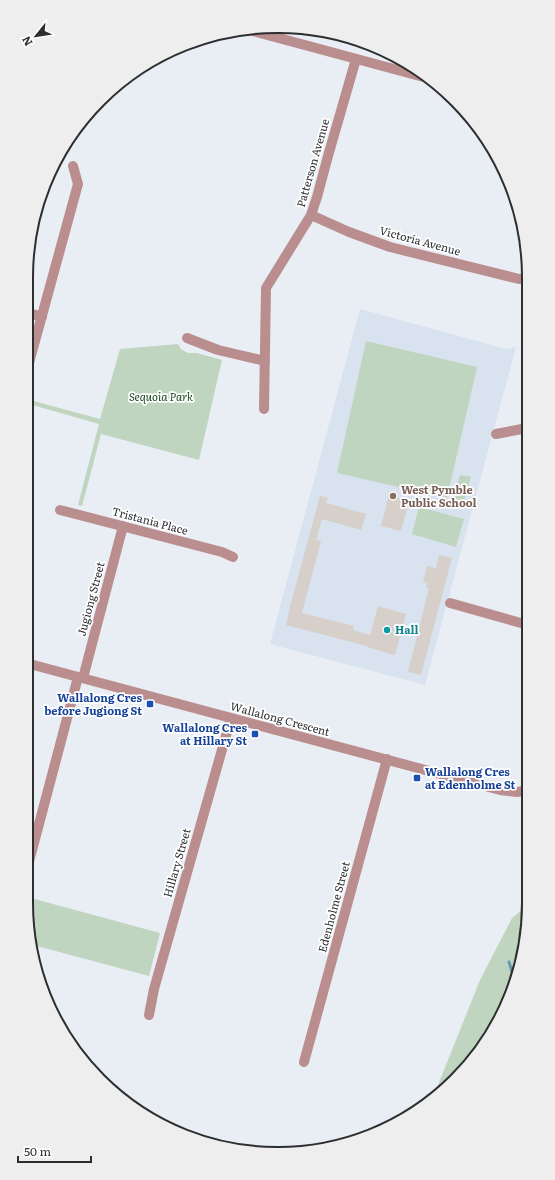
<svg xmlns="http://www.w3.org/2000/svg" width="555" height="1180" viewBox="0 0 555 1180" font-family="Literata,serif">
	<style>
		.built { fill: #d9e2ef }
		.green { fill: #c0d5bf }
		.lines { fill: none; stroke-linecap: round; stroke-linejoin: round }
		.stream { stroke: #6a97ad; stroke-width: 3 }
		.building { fill: #d6cfca }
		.street { stroke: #ba8e8e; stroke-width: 10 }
		.education-dot { fill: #8d6e63; stroke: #fff; stroke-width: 1.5 }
		.culture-dot { fill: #0f9aa8; stroke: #fff; stroke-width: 1.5 }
		.transit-dot { fill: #1a4fb4; stroke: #fff; stroke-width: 1.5 }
		.labels { text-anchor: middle; stroke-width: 3.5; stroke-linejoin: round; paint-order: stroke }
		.street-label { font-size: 11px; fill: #2c2e30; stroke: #fff }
		.park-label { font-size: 11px; font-style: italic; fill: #19471b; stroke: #fff }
		.education-label { font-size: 11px; font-weight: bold; fill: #785e54; stroke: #fff; text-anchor: start }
		.culture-label { font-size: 11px; font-weight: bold; fill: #0d838f; stroke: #fff; text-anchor: start }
		.transit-label { font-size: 11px; font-weight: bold; fill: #164399; stroke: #fff; text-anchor: end }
		.rim { fill: none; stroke: #2c2e30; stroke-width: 2 }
	</style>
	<rect width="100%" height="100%" fill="#e9eef5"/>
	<path class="built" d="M360,309L506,349L516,347L425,685L270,644Z"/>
	<path class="green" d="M366,341L477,367L447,498L337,473Z
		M178,344L181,349L188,353H197L222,360L199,460L101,434L82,506L78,505L99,424L29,404L30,400L100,419L120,349Z
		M460,475L471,477L463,504L453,501Z
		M419,507L464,519L456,547L412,534Z
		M31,898L160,933L149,976L33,945L27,911Z
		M529,904L510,999L466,1068L434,1095L480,980L512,918Z
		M133,1105L220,1146L152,1120Z"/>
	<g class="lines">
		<path class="stream" d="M509,962L514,978"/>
	</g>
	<path class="building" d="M389,495L409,501L401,531L381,526Z
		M320,496L328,498L326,503L366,514L361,530L322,519L316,540L321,541L302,613L354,626L353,630L370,635L378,606L406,614L395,655L367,647V646L286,625L291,603Z
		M439,555L452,558L421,675L408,672L429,588L426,587L427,583L423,582L427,566L436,568Z"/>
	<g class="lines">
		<path class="street" d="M253,31L431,79
			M311,215L349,232L390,247L519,279H527
			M26,312L42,317
			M187,338L218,350L265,361
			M26,374L78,184L73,166
			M264,409L266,288L311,215L317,197L328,156L356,59
			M496,434L527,428
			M60,510L222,552L233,557
			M450,603L528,625
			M26,663L500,790L517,792L529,790
			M83,678L123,526
			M26,873L78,677
			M149,1015L154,989L231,718
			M304,1062L387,759"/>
	</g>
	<circle class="education-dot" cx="393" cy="496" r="4"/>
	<circle class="culture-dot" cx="387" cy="630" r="4"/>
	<g class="transit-dot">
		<rect x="146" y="700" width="8" height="8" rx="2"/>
		<rect x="251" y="730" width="8" height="8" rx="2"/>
		<rect x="413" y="774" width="8" height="8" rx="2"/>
	</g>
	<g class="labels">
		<g class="street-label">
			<text transform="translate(313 163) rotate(-74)" y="4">Patterson Avenue</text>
			<text transform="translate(420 241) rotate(15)" y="4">Victoria Avenue</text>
			<text transform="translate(150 521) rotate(15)" y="4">Tristania Place</text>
			<text transform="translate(91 599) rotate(-75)" y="4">Jugiong Street</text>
			<text transform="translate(280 719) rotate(15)" y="4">Wallalong Crescent</text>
			<text transform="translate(177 863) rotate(-74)" y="4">Hillary Street</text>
			<text transform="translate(334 907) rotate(-75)" y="4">Edenholme Street</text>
		</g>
		<g class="park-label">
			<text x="161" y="401">Sequoia Park</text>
		</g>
		<g class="education-label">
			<text x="401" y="494">West Pymble<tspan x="401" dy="13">Public School</tspan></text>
		</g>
		<g class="culture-label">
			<text x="395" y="634">Hall</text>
		</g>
		<g class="transit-label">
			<text x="142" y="702">Wallalong Cres<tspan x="142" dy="13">before Jugiong St</tspan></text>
			<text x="247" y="732">Wallalong Cres<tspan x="247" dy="13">at Hillary St</tspan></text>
			<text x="425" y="776" text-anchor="start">Wallalong Cres<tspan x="425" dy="13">at Edenholme St</tspan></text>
		</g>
	</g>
	<path d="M0 0H555V1180H0ZM277 33H278A244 244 0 0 1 522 277V903A244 244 0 0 1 278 1147H277A244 244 0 0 1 33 903V277A244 244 0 0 1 277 33Z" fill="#eee" fill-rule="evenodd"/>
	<path class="rim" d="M277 33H278A244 244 0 0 1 522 277V903A244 244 0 0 1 278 1147H277A244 244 0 0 1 33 903V277A244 244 0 0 1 277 33Z"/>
	<g transform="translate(36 36) rotate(240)" stroke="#ffffff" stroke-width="3" paint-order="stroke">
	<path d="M0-3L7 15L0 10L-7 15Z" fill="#2c2e30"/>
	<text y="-6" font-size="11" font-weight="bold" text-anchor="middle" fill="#2c2e30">N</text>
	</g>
	<path d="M18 1156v6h73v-6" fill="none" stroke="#2c2e30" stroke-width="2"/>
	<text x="24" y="1156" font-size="12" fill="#2c2e30" stroke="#ffffff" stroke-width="3" paint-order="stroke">50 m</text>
</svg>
